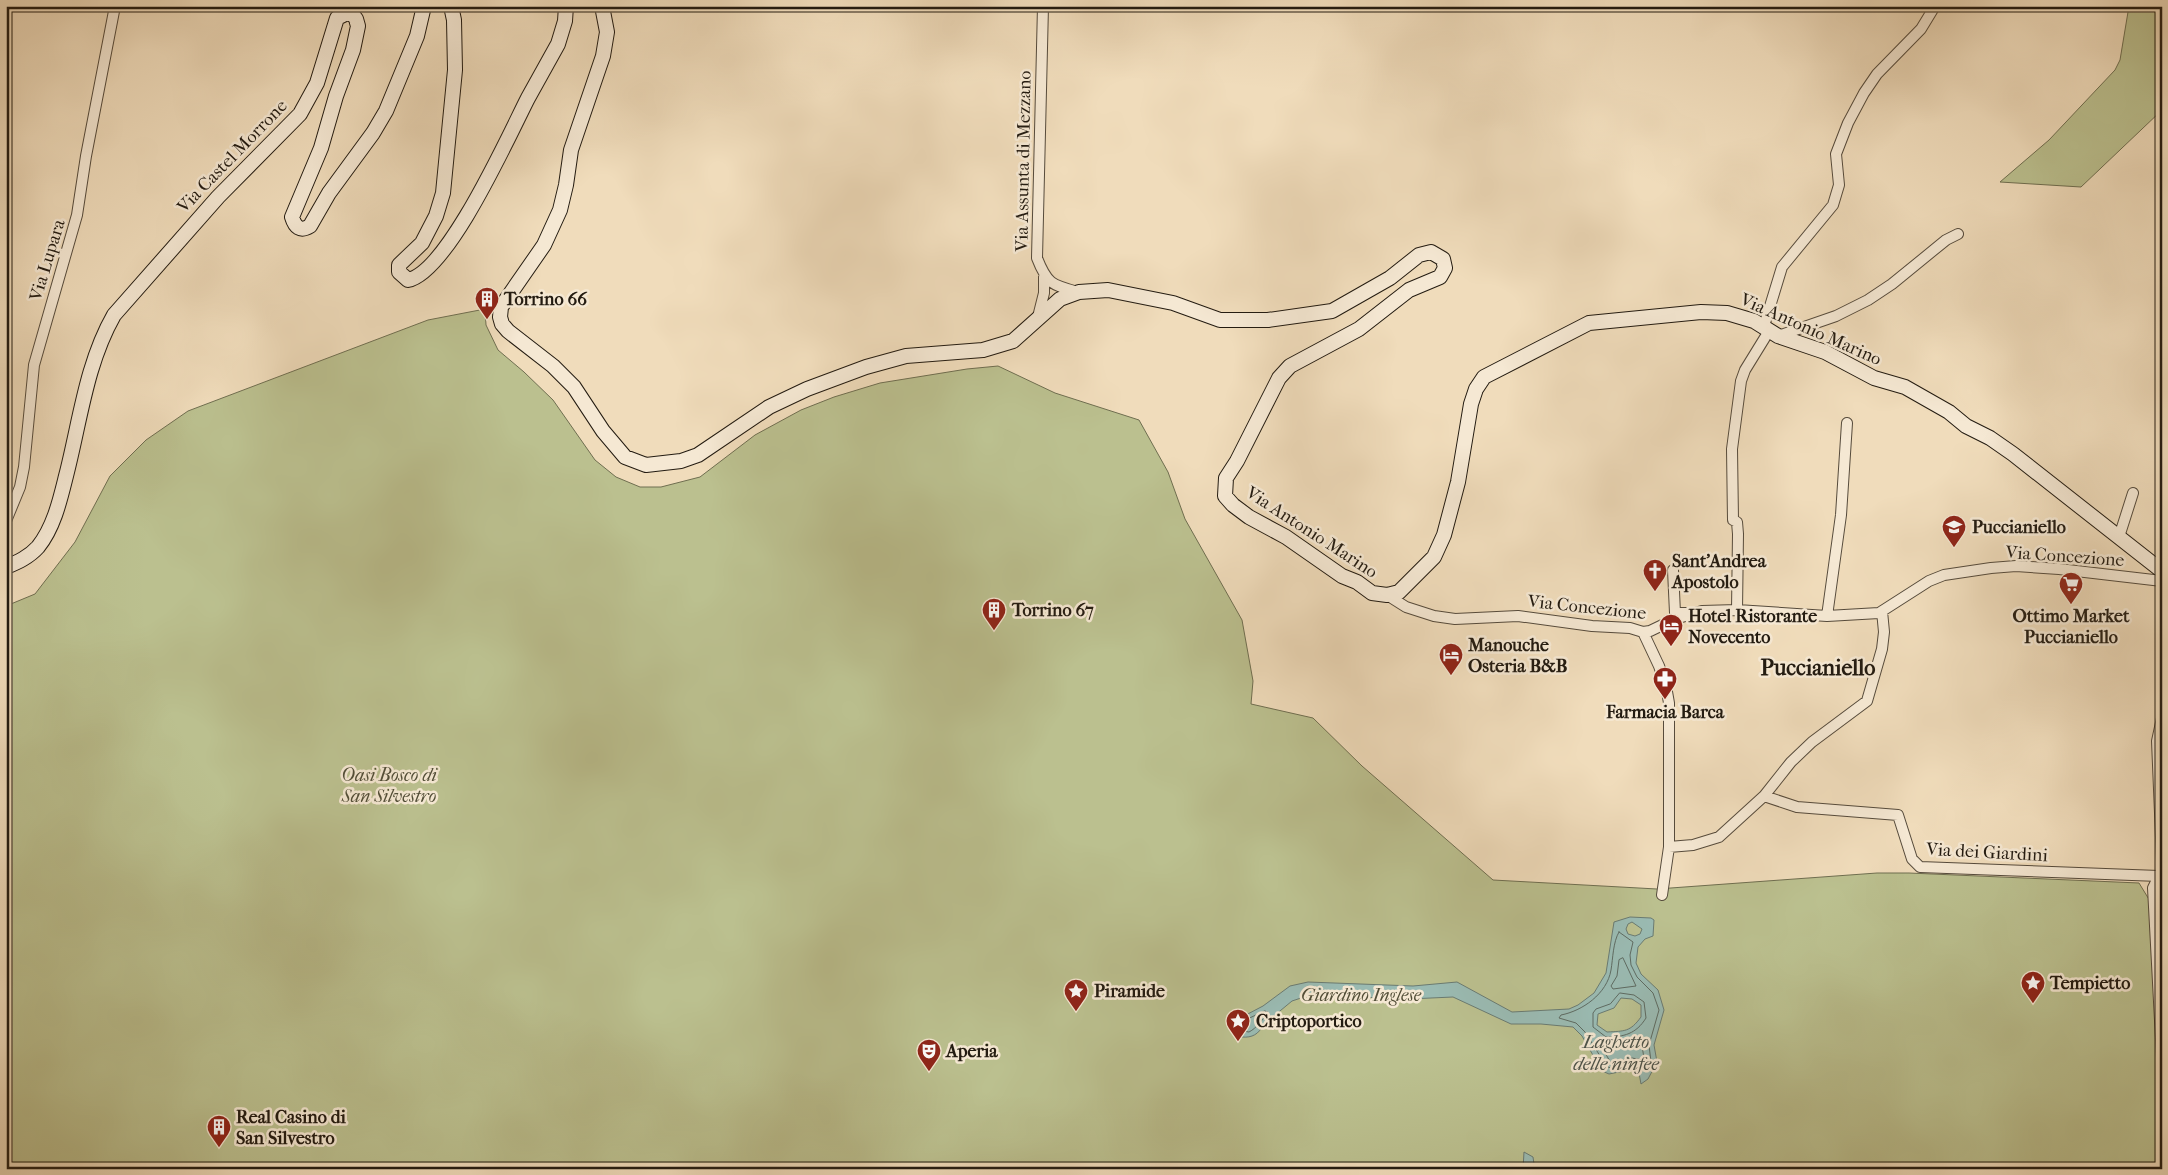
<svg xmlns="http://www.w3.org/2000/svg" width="2168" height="1175" viewBox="0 0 2168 1175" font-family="'IM FELL French Canon',serif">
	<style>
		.green { fill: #bbc08f; stroke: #6f6e50 }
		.water { fill: #9abbb3; stroke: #6a7b72; fill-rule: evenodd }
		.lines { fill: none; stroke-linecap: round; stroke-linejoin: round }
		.shore { stroke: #5e6b62; stroke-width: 1 }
		.street-casing { stroke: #564b3c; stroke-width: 12 }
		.secondary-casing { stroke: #231b11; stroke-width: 16 }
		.street { stroke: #f5e8d3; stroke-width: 10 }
		.secondary { stroke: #f5e8d3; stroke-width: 14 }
		.labels { text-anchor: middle; stroke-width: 5; stroke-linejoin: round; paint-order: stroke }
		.street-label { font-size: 18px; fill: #231b11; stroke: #f5e8d3 }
		.poi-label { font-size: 18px; font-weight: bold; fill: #231b11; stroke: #f5e8d3; text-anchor: start }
		.park-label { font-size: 18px; font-style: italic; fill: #514d37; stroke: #f5e8d3 }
		.water-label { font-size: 19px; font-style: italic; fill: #4d534a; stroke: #f5e8d3 }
		.district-label { font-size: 22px; font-weight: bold; fill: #231b11; stroke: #f5e8d3 }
	</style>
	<rect width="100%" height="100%" fill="#f0dcbb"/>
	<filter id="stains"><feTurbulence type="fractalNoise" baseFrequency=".004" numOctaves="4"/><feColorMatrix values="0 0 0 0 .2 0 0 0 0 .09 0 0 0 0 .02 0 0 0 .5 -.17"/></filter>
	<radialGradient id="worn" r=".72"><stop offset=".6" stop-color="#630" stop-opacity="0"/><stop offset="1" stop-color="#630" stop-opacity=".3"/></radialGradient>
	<path class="green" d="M2129,6H2162V110L2081,187L2000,182L2049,140L2115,70L2120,60Z
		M485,309L486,325L498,350L524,372L553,400L595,460L616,477L640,487H661L700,477L755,435L801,410L834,397L880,383L967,369L998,366L1055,393L1139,420L1168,472L1185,519L1242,620L1253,681L1251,704L1313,718L1362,766L1493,880L1657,889L1877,873H1909L2139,883L2150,901L2162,1098V1169H6V606L35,594L75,542L110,476L146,440L188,411L428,320Z"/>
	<path class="water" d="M1630,917L1651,918L1654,920L1653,936L1645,939L1638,947L1636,963L1641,974L1658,990L1664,1010L1654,1045L1657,1062L1648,1079L1641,1084L1639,1073L1634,1069L1609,1074L1602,1071L1582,1036L1573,1027L1541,1024H1511L1453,997L1409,999L1310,995L1292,1001L1263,1025C1259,1034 1252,1038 1242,1037L1238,1033L1239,1022L1242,1017L1263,1006L1290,986L1308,982L1413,986L1457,982L1512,1012L1569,1009L1578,1005L1594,993L1606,973L1614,922ZM1632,922L1642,929L1640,934L1635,936L1628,934L1626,929L1628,924ZM1621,998L1632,999L1641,1005V1017C1630,1032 1625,1031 1607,1032L1597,1025L1598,1014L1614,1008Z
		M1524,1152L1533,1157L1534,1164L1530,1169H1523Z"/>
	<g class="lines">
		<path class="shore" d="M1619,932L1633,942L1630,955L1631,965L1637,977L1653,993L1659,1010L1649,1045L1651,1062L1646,1071L1634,1064L1617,1069L1607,1067L1585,1032L1576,1023L1559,1018L1561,1015C1582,1011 1607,994 1611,970C1613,958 1613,942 1619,932Z
			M1623,958L1636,986L1613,989L1611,986L1617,976L1619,960Z
			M1620,993L1634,995L1644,1002L1646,1018C1636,1034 1624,1037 1606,1037L1593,1027V1013L1596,1009L1610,1004Z
			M1265,1011L1268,1012V1014C1261,1020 1257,1028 1249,1032L1243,1031L1244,1021Z
			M1641,1035L1644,1038L1642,1046L1644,1058L1643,1060L1632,1058L1611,1063L1601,1046L1603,1043L1628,1042Z"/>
		<defs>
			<path id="street" d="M1043,6L1037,258C1047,284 1052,285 1078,292
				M1038,317L1044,293V277
				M1764,326L1782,267L1833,205L1839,185L1836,154L1848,123L1864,93L1877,74L1921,29L1935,6
				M1778,336L1836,316L1868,300L1892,284L1946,240L1958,234
				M6,521L20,487L24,467L34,365L77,215L86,156L115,6
				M2119,537L2133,493
				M1673,570L1675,613H1686
				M1387,595L1406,607L1434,616L1455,619L1518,616L1592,626L1630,628L1643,632L1650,631L1675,619L1702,611L1737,610L1827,616L1879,613L1929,581L1944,575L1991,568L2016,566L2059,569L2162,581
				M1737,610L1738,534L1737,522L1733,520L1732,449L1741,381L1745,370L1769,331
				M1827,616L1841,515L1847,423
				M1643,632L1659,666L1666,686L1669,703V847L1693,845L1719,837L1764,796L1797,807L1898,815L1912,859L1920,867L2159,876
				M2162,718L2157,741L2162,861
				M1764,796L1791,762L1812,742L1867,701L1882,649L1884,632L1882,611
				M2159,876L2153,888L2162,1058
				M1662,895L1669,847"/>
			<path id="secondary" d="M451,6L454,20L455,70L443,193L436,216L422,243L399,265V272L408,280C448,272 509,135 528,98C538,80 548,62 558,44L565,21L566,6
				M602,6L607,32L603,56L571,150L566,185L560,210L544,245L501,307L500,317L502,324L508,331L553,366L574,387L603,431L625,457L646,465L681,461L698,455L769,407L807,389L866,367L906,356L983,350L1013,341L1060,299L1079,292L1108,290L1173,303L1220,320H1268L1332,311L1390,278L1419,255L1431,252L1443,259L1445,268L1440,277L1409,290L1359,329L1290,366L1279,378L1237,461L1226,478L1225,496L1233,505L1249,517L1286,537L1342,576L1357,582L1372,593L1387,595L1399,592L1434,557L1444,535L1458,482L1471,404L1476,389L1484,377L1589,323L1701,312L1727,313L1754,321L1778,336L1825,352L1874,378L1905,387L1949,412L1966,426L1990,438L2013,454L2162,571
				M6,567C18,562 29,557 38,547C54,527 60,500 66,476C80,422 86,364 114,315L218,197L300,114L317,83L337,18L347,13L353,15L356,19L358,26L353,50L336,96L321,148L292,217C295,227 300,232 310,226L329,193L373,133L386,111L417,36L424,6"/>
		</defs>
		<use href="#street" class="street-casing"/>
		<use href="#secondary" class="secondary-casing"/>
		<use href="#street" class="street"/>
		<use href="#secondary" class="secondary"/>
	</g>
	<defs>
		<symbol id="building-pin" viewBox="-11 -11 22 30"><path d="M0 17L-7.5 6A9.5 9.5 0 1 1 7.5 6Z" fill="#8f2418" stroke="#f5e8d3"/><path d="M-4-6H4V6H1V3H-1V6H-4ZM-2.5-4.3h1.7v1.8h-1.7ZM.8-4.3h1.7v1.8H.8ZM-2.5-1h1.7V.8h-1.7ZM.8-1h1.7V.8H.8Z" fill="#fff"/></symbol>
		<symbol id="school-pin" viewBox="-11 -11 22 30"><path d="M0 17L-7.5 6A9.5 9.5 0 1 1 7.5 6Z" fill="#8f2418" stroke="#f5e8d3"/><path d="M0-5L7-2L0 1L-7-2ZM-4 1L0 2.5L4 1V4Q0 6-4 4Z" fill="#fff"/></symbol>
		<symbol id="church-pin" viewBox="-11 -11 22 30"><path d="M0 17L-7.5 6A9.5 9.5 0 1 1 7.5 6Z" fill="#8f2418" stroke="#f5e8d3"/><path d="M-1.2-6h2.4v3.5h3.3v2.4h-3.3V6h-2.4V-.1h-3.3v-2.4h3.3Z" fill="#fff"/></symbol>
		<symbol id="supermarket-pin" viewBox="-11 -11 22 30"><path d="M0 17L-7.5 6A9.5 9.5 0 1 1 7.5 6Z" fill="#8f2418" stroke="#f5e8d3"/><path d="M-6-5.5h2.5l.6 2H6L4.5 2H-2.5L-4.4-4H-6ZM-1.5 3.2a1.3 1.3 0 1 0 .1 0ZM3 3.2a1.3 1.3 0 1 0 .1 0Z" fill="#fff"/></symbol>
		<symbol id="hotel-pin" viewBox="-11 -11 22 30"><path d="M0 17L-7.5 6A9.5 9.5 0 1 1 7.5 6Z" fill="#8f2418" stroke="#f5e8d3"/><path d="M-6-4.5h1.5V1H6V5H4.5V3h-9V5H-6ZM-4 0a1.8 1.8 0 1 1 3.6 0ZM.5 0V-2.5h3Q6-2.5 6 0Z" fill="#fff"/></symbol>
		<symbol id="pharmacy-pin" viewBox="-11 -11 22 30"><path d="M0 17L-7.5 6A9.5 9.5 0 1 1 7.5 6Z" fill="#8f2418" stroke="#f5e8d3"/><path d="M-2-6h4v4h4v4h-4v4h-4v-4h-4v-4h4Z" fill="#fff"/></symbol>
		<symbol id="sight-pin" viewBox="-11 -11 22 30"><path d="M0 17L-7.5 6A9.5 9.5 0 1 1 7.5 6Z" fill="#8f2418" stroke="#f5e8d3"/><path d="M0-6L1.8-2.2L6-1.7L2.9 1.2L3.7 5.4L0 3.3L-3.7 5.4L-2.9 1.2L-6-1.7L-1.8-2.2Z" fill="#fff"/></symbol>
		<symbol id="theatre-pin" viewBox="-11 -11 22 30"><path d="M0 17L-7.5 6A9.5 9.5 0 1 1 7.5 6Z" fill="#8f2418" stroke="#f5e8d3"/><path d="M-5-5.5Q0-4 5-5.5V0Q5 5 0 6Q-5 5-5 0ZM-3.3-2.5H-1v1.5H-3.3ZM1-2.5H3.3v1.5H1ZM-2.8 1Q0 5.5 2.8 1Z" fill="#fff"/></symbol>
	</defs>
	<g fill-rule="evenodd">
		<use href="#building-pin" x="473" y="285" width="28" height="38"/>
		<use href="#school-pin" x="1940" y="513" width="28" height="38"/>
		<use href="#church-pin" x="1641" y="557" width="28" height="38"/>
		<use href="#supermarket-pin" x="2057" y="570" width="28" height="38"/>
		<use href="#building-pin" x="980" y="596" width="28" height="38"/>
		<use href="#hotel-pin" x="1657" y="612" width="28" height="38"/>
		<use href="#hotel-pin" x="1437" y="641" width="28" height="38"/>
		<use href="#pharmacy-pin" x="1651" y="665" width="28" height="38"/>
		<use href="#sight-pin" x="2019" y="969" width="28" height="38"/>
		<use href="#sight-pin" x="1062" y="977" width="28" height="38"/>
		<use href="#sight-pin" x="1224" y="1007" width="28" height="38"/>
		<use href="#theatre-pin" x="915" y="1037" width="28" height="38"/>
		<use href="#building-pin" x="205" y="1113" width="28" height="38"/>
	</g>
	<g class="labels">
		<g class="street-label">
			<text transform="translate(232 156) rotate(-46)" y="6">Via Castel Morrone</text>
			<text transform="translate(1023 161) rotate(-89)" y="6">Via Assunta di Mezzano</text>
			<text transform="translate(47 260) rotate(-73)" y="6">Via Lupara</text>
			<text transform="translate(1811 329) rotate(24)" y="6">Via Antonio Marino</text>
			<text transform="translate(1312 532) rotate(33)" y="6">Via Antonio Marino</text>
			<text transform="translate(2065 556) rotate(4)" y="6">Via Concezione</text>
			<text transform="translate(1587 607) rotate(6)" y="6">Via Concezione</text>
			<text transform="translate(1987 852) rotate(3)" y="6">Via dei Giardini</text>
		</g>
		<g class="poi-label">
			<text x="504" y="305">Torrino 66</text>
			<text x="1972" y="533">Puccianiello</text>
			<text x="1672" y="567">Sant'Andrea<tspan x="1672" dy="21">Apostolo</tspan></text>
			<text x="1012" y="616">Torrino 67</text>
			<text x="1688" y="622">Hotel Ristorante<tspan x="1688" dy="21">Novecento</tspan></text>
			<text x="2071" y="622" text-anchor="middle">Ottimo Market<tspan x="2071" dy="21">Puccianiello</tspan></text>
			<text x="1468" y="651">Manouche<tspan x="1468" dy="21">Osteria B&amp;B</tspan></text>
			<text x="1665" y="718" text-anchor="middle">Farmacia Barca</text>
			<text x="2050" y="989">Tempietto</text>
			<text x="1094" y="997">Piramide</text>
			<text x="1256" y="1027">Criptoportico</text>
			<text x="946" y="1057">Aperia</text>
			<text x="236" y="1123">Real Casino di<tspan x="236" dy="21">San Silvestro</tspan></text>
		</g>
		<g class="park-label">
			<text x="389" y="781">Oasi Bosco di<tspan x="389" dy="21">San Silvestro</tspan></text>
			<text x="1361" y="1001">Giardino Inglese</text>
		</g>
		<g class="water-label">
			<text x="1616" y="1048">Laghetto<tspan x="1616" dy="22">delle ninfee</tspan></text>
		</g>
		<g class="district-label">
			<text x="1818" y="675">Puccianiello</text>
		</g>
	</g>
	<rect width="2168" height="1175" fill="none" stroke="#f0dcbb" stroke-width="25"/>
	<rect x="8" y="8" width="2153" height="1160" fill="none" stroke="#231b11" stroke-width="2.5"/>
	<rect x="12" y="12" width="2143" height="1150" fill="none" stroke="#231b11"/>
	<rect width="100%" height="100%" filter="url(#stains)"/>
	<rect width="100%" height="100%" fill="url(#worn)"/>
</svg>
